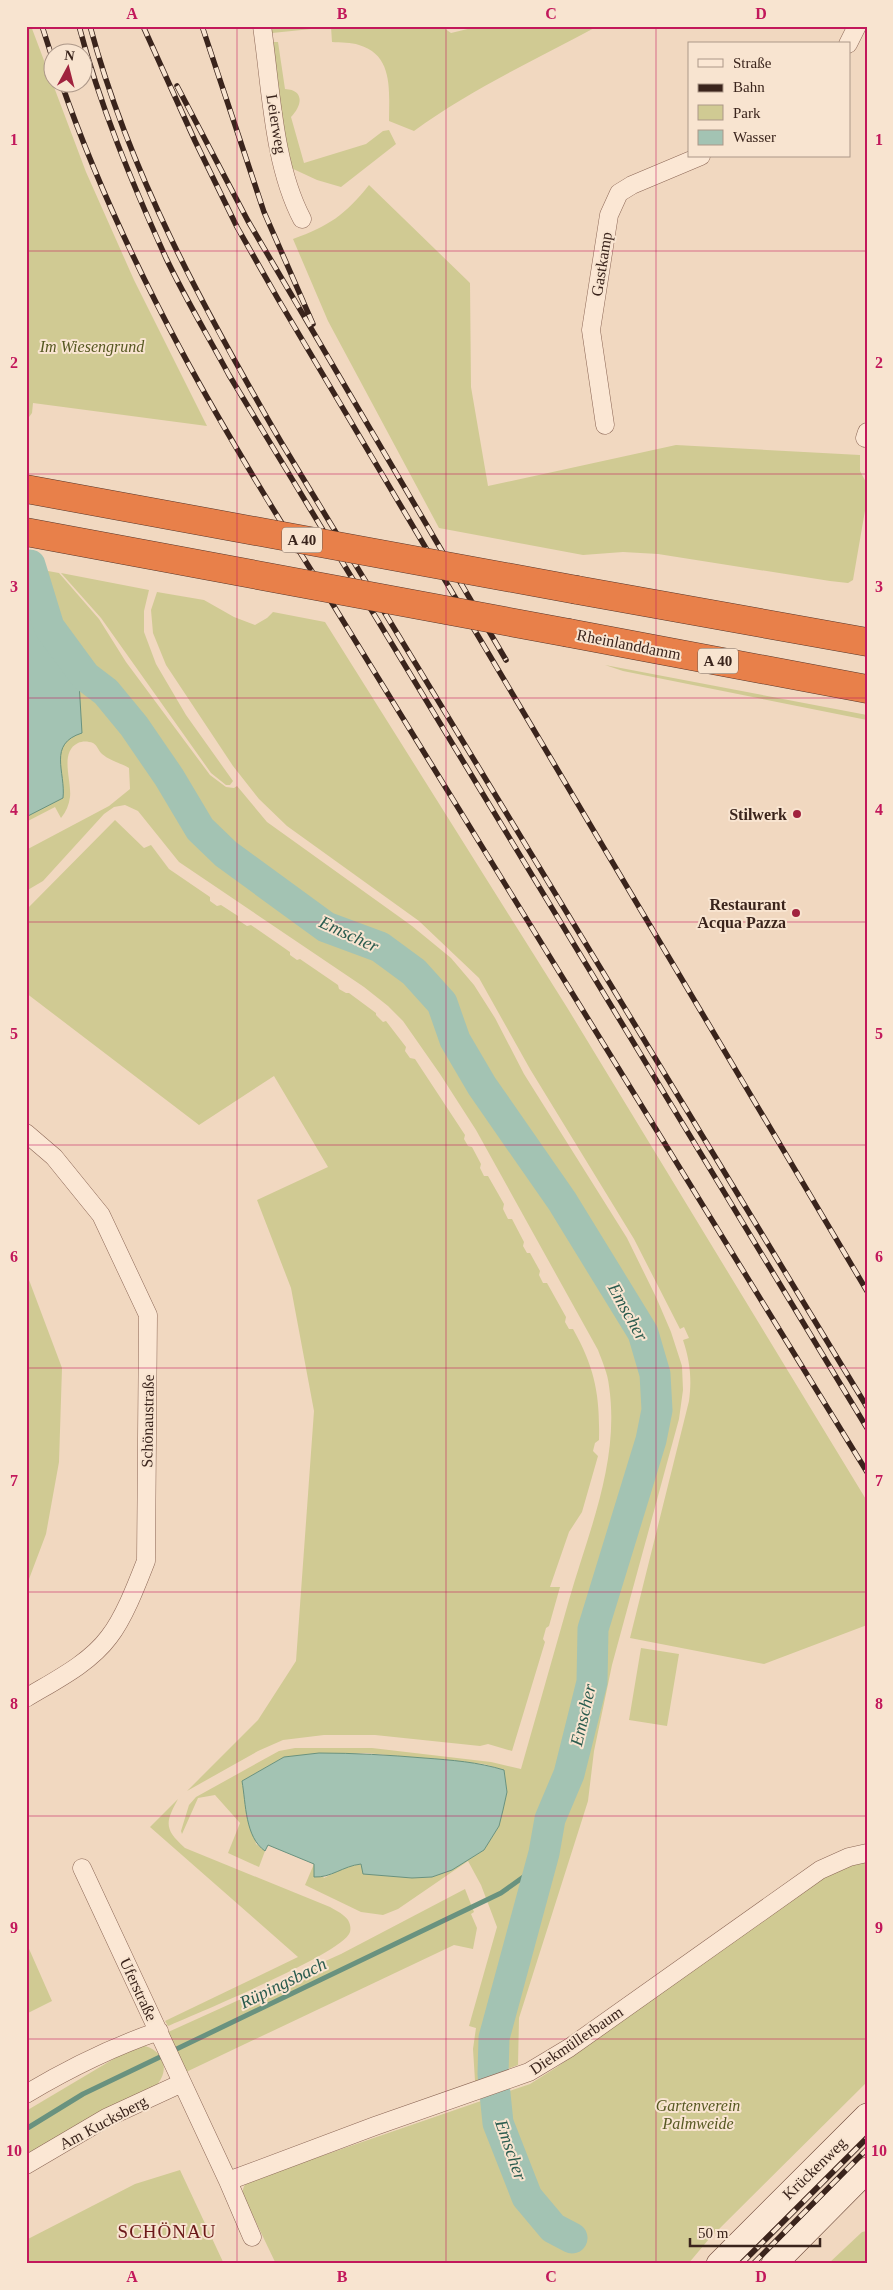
<svg xmlns="http://www.w3.org/2000/svg" width="893" height="2290" viewBox="0 0 893 2290" font-family="Georgia,serif">
	<style>
		.green { fill: #d0ca93 }
		.water { fill: #a3c3b3; stroke: #69927f }
		.lines { fill: none; stroke-linecap: round; stroke-linejoin: round }
		.stream { stroke: #69927f; stroke-width: 5 }
		.river { stroke: #a3c3b3; stroke-width: 31 }
		.minor-casing { stroke: #8c6756; stroke-width: 19 }
		.secondary-casing { stroke: #6e493a; stroke-width: 26 }
		.motorway-casing { stroke: #59372b; stroke-width: 29 }
		.minor { stroke: #fbe7d4; stroke-width: 18 }
		.secondary { stroke: #fbe7d4; stroke-width: 25 }
		.motorway { stroke: #e8804a; stroke-width: 28 }
		.rail-casing { stroke: #3a241c; stroke-width: 5.5 }
		.rail { stroke: #f8e4d0; stroke-width: 4; stroke-dasharray: 11; stroke-linecap: butt }
		.motorway-bridge-casing { stroke: #59372b; stroke-width: 29; stroke-linecap: butt }
		.motorway-bridge { stroke: #e8804a; stroke-width: 28 }
		.grid { fill: none; stroke: #c2185b; stroke-width: 1; stroke-opacity: 0.55 }
		.poi-dot { fill: #a0223e; stroke: #f8e4d0; stroke-width: 2 }
		.labels { text-anchor: middle; stroke-width: 4; stroke-linejoin: round; paint-order: stroke }
		.shield { fill: #f8e4d0; stroke: #735e52; stroke-width: 1 }
		.shield-label { font-size: 15px; font-weight: bold; fill: #3a241c }
		.street-label { font-size: 16px; fill: #3a241c; stroke: #f8e4d0 }
		.park-label { font-size: 16px; font-style: italic; fill: #565821; stroke: #f8e4d0 }
		.poi-label { font-size: 16px; font-weight: bold; fill: #3a241c; stroke: #f8e4d0; text-anchor: end }
		.water-label { font-size: 18px; font-style: italic; fill: #2a5b4e; stroke: #f8e4d0 }
		.quarter-label { font-size: 19px; letter-spacing: 1px; fill: #6a1818; stroke: #f8e4d0 }
		.neatline { fill: none; stroke: #c2185b; stroke-width: 2 }
		.grid-label { font-size: 16px; text-anchor: middle; font-weight: bold; fill: #c2185b }
	</style>
	<rect width="100%" height="100%" fill="#f1d8c0"/>
	<path class="green" d="M26,26H31L86,172L134,280L207,426L33,403L32,413L26,421Z
		M271,26H441L451,33L480,26H598C535,60 471,89 414,131L389,121C389,92 394,55 359,45C351,42 341,43 332,42L331,27L272,33Z
		M272,42H278L285,89C305,90 302,106 291,117L304,163L366,144L383,131L389,130L396,144L341,187L317,180L289,167L277,101Z
		M369,185L470,283L471,387L488,486L676,445L860,455V471L867,484V499L853,580L848,583L830,581L658,554L623,552L583,555L439,528L328,321L293,239C329,226 345,215 369,185Z
		M26,567L59,573L99,619L126,662L210,775L226,787L234,788L237,786L267,822L412,926L451,958L474,985L495,1018L524,1074L627,1238L656,1297L671,1332L682,1366L683,1390L679,1419L612,1665L594,1751L588,1801L519,2018L518,2065L475,2081L473,2049L476,2028L469,2026L497,1927L481,1885L468,1861L398,1909L383,1915L361,1912L305,1885L314,1864L324,1878L347,1866L362,1864L390,1875L412,1878L432,1877L452,1870L484,1850L499,1826L507,1792L504,1770L484,1764L366,1753L284,1757L242,1781L256,1844L265,1851L259,1867L228,1853L240,1823L215,1795L198,1798L182,1834L181,1831L189,1805L196,1797L279,1751L295,1748H372L491,1762L521,1769C537,1713 553,1656 569,1600C589,1530 620,1461 609,1386C608,1374 602,1361 598,1350L476,1130L440,1074L403,1021L388,1006L364,987L179,862L138,811L125,805L114,807L104,814L43,881L26,891V850L109,806L130,789L129,768C121,763 110,761 102,754C98,750 97,745 93,743C88,741 82,741 78,743C59,752 72,781 70,797C69,805 66,812 61,818L55,807L26,822Z
		M61,573L149,590L144,611V632L156,664L186,715L233,781L230,785H226L211,773L101,618Z
		M157,592L204,600L234,617L255,625L267,618L273,612L325,622L568,1009L867,1501V1625L764,1664L630,1638L689,1401C692,1379 690,1361 683,1340L689,1338L684,1327L680,1329L634,1239L530,1069L479,978L419,921L287,826L259,799L233,766L166,665L153,633L151,610Z
		M605,665L867,715V720L623,671Z
		M115,820L144,848L151,845L169,869L210,897V901L217,906L221,905L238,916V920L247,926L251,925L290,952V955L297,960L300,959L338,985L339,989L346,993H349L376,1013V1015L383,1022L386,1021L406,1047L405,1051L410,1058L415,1059L465,1135L464,1139L468,1146L472,1147L481,1164L480,1168L484,1176H488L504,1204L503,1209L508,1219H512L524,1242L523,1246L527,1253H530L540,1271L539,1275L543,1283H547L566,1317L565,1322L569,1329H573C595,1368 600,1395 599,1440L595,1443L593,1451L598,1456L582,1512L569,1532L550,1587H560L549,1626L546,1628L543,1639L545,1642L512,1751L488,1744L480,1746L375,1735H324L283,1740L258,1751L187,1791L258,1720L296,1661L314,1411L291,1288L257,1200L328,1167L274,1076L199,1125L26,993V910Z
		M26,1272L62,1368L59,1462L46,1534L26,1587Z
		M641,1648L679,1654L667,1726L629,1720Z
		M178,1799C165,1823 164,1829 185,1848L330,1907C340,1913 353,1918 350,1932C344,1953 195,2014 168,2026L165,2021L298,1957L150,1827Z
		M867,1860V2082L709,2239L688,2264H276L242,2193L244,2186L249,2181L530,2084L557,2067L815,1883L835,1872Z
		M465,1889L474,1912L471,1914L477,1928L473,1949L454,1945L184,2073L166,2033L341,1954Z
		M26,1942L52,2001L26,2014Z
		M145,2046C166,2052 170,2073 154,2088L26,2155V2111L132,2048Z
		M180,2170L224,2264H26V2240L135,2184Z
		M867,2231V2264H828L862,2232Z"/>
	<path class="water" d="M26,590L37,627L68,673L79,682L82,733C47,744 66,772 63,798L26,817Z
		M319,1753C354,1753 389,1755 424,1758C451,1760 478,1762 504,1770L507,1792L503,1810L499,1826L484,1850L452,1870L432,1877L412,1878L363,1874L361,1864C343,1866 331,1878 314,1877V1864L268,1845L265,1851C245,1837 246,1804 242,1781L284,1757Z"/>
	<g class="lines">
		<path class="stream" d="M26,2129L83,2094L501,1893L529,1873L544,1853"/>
		<path class="river" d="M30,565L49,627L85,676L106,692L134,726L169,777L200,829L226,854L326,927L380,947L414,972L442,1003L455,1040L482,1086L562,1201L643,1333L655,1374L657,1410L651,1440L593,1629L592,1682L569,1774L550,1819L544,1853L494,2038L493,2074L498,2123L527,2197L553,2228L572,2238"/>
		<defs>
			<path id="minor" d="M262,26C271,87 273,164 302,219
				M848,44L857,26
				M605,425L591,330L609,215L619,193L632,185L701,156
				M865,438L867,432
				M26,1133L54,1157L101,1215L148,1315L146,1561C137,1584 124,1618 109,1637C89,1664 54,1681 26,1698
				M82,1868L228,2181L252,2237
				M26,2094C68,2069 112,2047 159,2031
				M26,2165L106,2118L182,2083
				M228,2181L375,2126L529,2072L569,2048L820,1870L849,1857L867,1853"/>
			<path id="secondary" d="M719,2264L867,2116
				M774,2264L867,2170"/>
			<path id="motorway" d="M577,590L867,642
				M569,633L867,689"/>
		</defs>
		<use href="#minor" class="minor-casing"/>
		<use href="#secondary" class="secondary-casing"/>
		<use href="#motorway" class="motorway-casing"/>
		<use href="#minor" class="minor"/>
		<use href="#secondary" class="secondary"/>
		<use href="#motorway" class="motorway"/>
		<defs>
			<path id="rail" d="M42,26L52,57
				M79,26C100,106 132,183 166,258C185,298 208,336 229,375L867,1428
				M90,26C130,175 204,309 281,442L867,1407
				M143,26L195,141L237,227L278,299L867,1291
				M202,26L264,212L313,324
				M61,82C126,269 226,437 332,603L867,1472
				M177,86L248,221L506,660
				M741,2264L867,2138
				M753,2264L867,2149"/>
		</defs>
		<use href="#rail" class="rail-casing"/>
		<use href="#rail" class="rail"/>
		<defs>
			<path id="motorway-bridge" d="M26,489L577,590
				M26,532L569,633"/>
		</defs>
		<use href="#motorway-bridge" class="motorway-bridge-casing"/>
		<use href="#motorway-bridge" class="motorway-bridge"/>
	</g>
	<path class="grid" d="M237,26V2264M446,26V2264M656,26V2264M26,251H867M26,474H867M26,698H867M26,922H867M26,1145H867M26,1368H867M26,1592H867M26,1816H867M26,2039H867"/>
	<g class="poi-dot">
		<circle cx="797" cy="814" r="5"/>
		<circle cx="796" cy="913" r="5"/>
	</g>
	<g class="labels">
		<g class="shield">
			<rect x="282" y="527.5" width="40" height="25" rx="4"/>
			<rect x="698" y="648.5" width="40" height="25" rx="4"/>
		</g>
		<g class="shield-label">
			<text x="302" y="545">A 40</text>
			<text x="718" y="666">A 40</text>
		</g>
		<g class="street-label">
			<text transform="translate(277 124) rotate(81)" y="6">Leierweg</text>
			<text transform="translate(601 264) rotate(-81)" y="6">Gastkamp</text>
			<text transform="translate(629 644) rotate(11)" y="6">Rheinlanddamm</text>
			<text transform="translate(147 1421) rotate(-89)" y="6">Schönaustraße</text>
			<text transform="translate(139 1989) rotate(65)" y="6">Uferstraße</text>
			<text transform="translate(576 2040) rotate(-34)" y="6">Diekmüllerbaum</text>
			<text transform="translate(103 2122) rotate(-28)" y="6">Am Kucksberg</text>
			<text transform="translate(814 2168) rotate(-44)" y="6">Krückenweg</text>
		</g>
		<g class="park-label">
			<text x="92" y="352">Im Wiesengrund</text>
			<text x="698" y="2111">Gartenverein<tspan x="698" dy="18">Palmweide</tspan></text>
		</g>
		<g class="poi-label">
			<text x="787" y="820">Stilwerk</text>
			<text x="786" y="910">Restaurant<tspan x="786" dy="18">Acqua Pazza</tspan></text>
		</g>
		<g class="water-label">
			<text transform="translate(349 934) rotate(25)" y="6">Emscher</text>
			<text transform="translate(628 1312) rotate(61)" y="6">Emscher</text>
			<text transform="translate(583 1715) rotate(-77)" y="6">Emscher</text>
			<text transform="translate(283 1983) rotate(-26)" y="6">Rüpingsbach</text>
			<text transform="translate(511 2150) rotate(71)" y="6">Emscher</text>
		</g>
		<g class="quarter-label">
			<text x="167" y="2238">SCHÖNAU</text>
		</g>
	</g>
	<rect width="893" height="2290" fill="none" stroke="#f8e4d0" stroke-width="55"/>
	<rect x="688" y="42" width="162" height="115" fill="#f8e4d0" stroke="#ac9788"/>
	<rect x="698" y="59" width="25" height="8" fill="#fbe7d4" stroke="#ac9788"/>
	<text x="733" y="68" font-size="15" fill="#3a241c">Straße</text>
	<rect x="698" y="84" width="25" height="8" fill="#3a241c" stroke="#ac9788"/>
	<text x="733" y="92" font-size="15" fill="#3a241c">Bahn</text>
	<rect x="698" y="105" width="25" height="15" fill="#d0ca93" stroke="#ac9788"/>
	<text x="733" y="118" font-size="15" fill="#3a241c">Park</text>
	<rect x="698" y="130" width="25" height="15" fill="#a3c3b3" stroke="#ac9788"/>
	<text x="733" y="142" font-size="15" fill="#3a241c">Wasser</text>
	<g transform="translate(68 68) rotate(7)"><circle r="24" fill="#f8e4d0" stroke="#ac9788"/>
	<path d="M0-4L9 19L0 12L-9 19Z" fill="#a0223e"/>
	<text y="-8" font-size="14" font-weight="bold" text-anchor="middle" fill="#3a241c">N</text>
	</g>
	<path d="M690 2238v8h130v-8" fill="none" stroke="#3a241c" stroke-width="2.5"/>
	<text x="698" y="2238" font-size="15" fill="#3a241c" stroke="#f8e4d0" stroke-width="4" paint-order="stroke">50 m</text>
	<rect x="28" y="28" width="838" height="2234" class="neatline"/>
	<g class="grid-label">
		<text x="132" y="19">A</text>
		<text x="342" y="19">B</text>
		<text x="551" y="19">C</text>
		<text x="761" y="19">D</text>
		<text x="14" y="145">1</text>
		<text x="879" y="145">1</text>
		<text x="14" y="368">2</text>
		<text x="879" y="368">2</text>
		<text x="14" y="592">3</text>
		<text x="879" y="592">3</text>
		<text x="14" y="815">4</text>
		<text x="879" y="815">4</text>
		<text x="14" y="1039">5</text>
		<text x="879" y="1039">5</text>
		<text x="14" y="1262">6</text>
		<text x="879" y="1262">6</text>
		<text x="14" y="1486">7</text>
		<text x="879" y="1486">7</text>
		<text x="14" y="1709">8</text>
		<text x="879" y="1709">8</text>
		<text x="14" y="1933">9</text>
		<text x="879" y="1933">9</text>
		<text x="14" y="2156">10</text>
		<text x="879" y="2156">10</text>
		<text x="132" y="2282">A</text>
		<text x="342" y="2282">B</text>
		<text x="551" y="2282">C</text>
		<text x="761" y="2282">D</text>
	</g>
</svg>
